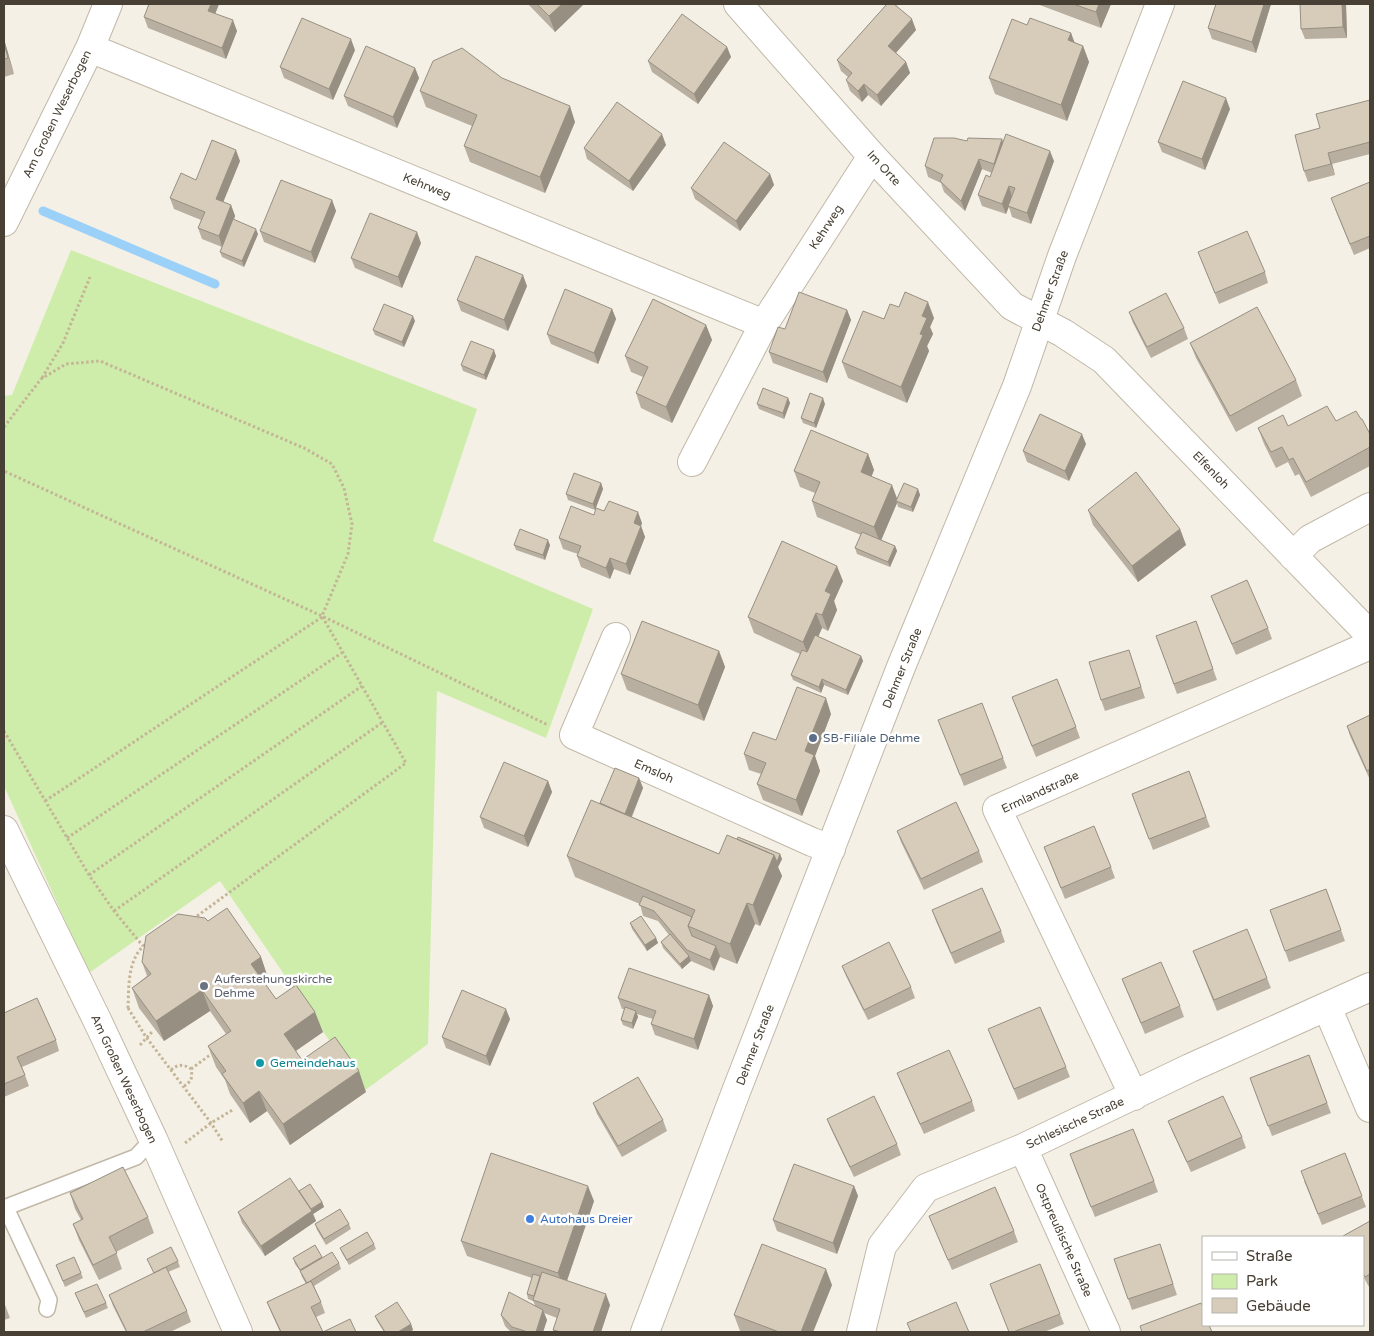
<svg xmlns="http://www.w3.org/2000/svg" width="1374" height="1336" viewBox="0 0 1374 1336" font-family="'Varela Round',sans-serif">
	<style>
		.green { fill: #ceedaa }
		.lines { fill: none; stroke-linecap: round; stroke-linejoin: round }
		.stream { stroke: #9bd1f8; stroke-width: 9 }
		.service-casing { stroke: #c1b8a7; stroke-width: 18 }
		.minor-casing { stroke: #c1b8a7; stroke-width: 30 }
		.tertiary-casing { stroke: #c1b8a7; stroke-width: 30 }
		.path { stroke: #c4b597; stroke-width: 3; stroke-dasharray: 2.5 2.5; stroke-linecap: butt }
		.service { stroke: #fff; stroke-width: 15 }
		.minor { stroke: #fff; stroke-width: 28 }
		.tertiary { stroke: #fff; stroke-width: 28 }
		.wall { fill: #b9afa0 }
		.shaded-wall { fill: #968f82 }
		.building { fill: #d7ccba; stroke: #968f82 }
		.service-dot { fill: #5c6f8a; stroke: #fff; stroke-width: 2 }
		.worship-dot { fill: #6b7280; stroke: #fff; stroke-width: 2 }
		.culture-dot { fill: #0f9aa8; stroke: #fff; stroke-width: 2 }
		.shop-dot { fill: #3f7fe0; stroke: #fff; stroke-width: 2 }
		.labels { text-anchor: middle; stroke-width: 5; stroke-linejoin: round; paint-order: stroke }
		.street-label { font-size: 12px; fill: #484034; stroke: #fff }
		.service-label { font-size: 12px; fill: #4e5e75; stroke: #fff; text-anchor: start }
		.worship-label { font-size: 12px; fill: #5b616d; stroke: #fff; text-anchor: start }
		.culture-label { font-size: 12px; fill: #0d838f; stroke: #fff; text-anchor: start }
		.shop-label { font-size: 12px; fill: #366cbe; stroke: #fff; text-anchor: start }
	</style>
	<rect width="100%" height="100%" fill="#f5f0e6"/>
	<path class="green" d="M71,250L477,409L433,541L593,609L546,738L437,691L428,1044L364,1091L220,881L89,973L4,786V396L12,395Z"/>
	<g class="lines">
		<path class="stream" d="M43,211L215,284"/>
		<defs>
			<path id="service" d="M4,1208L136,1157L153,1139
				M6,1208L49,1300L47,1309"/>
			<path id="minor" d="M738,4L872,156L1012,306L1063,333L1104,360L1370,635
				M90,48L764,324
				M4,222L90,48L108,4
				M692,462L764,324L872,156
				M1293,556L1310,539L1370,507
				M616,637L574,735L812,842L831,849
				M4,830L98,1022L153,1139L238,1332
				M1327,1007L1370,1108
				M1134,1096L997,809L1370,645
				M1023,1148L1106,1332
				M861,1332L882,1246L926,1188L1023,1148L1190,1068L1370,987"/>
			<path id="tertiary" d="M645,1332L737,1089L901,667L1017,386L1062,256L1160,4"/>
		</defs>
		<use href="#service" class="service-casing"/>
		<use href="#minor" class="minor-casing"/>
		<use href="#tertiary" class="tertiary-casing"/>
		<path class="path" d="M42,378L63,343L90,277
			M4,427L41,379L66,364L100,361L304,448L332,464L344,488L352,524L348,554L322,616L4,471
			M4,731L89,875L114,911L143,946
			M45,801L322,617
			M67,838L343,652
			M89,875L362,686
			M114,911L383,722
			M193,919L406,763L322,616L548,725
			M128,1008C129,986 127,958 147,943
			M128,1008L146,1037L211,1123L223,1142
			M140,1045L152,1032
			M191,1069L214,1052
			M171,1070C177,1064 184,1064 191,1069C193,1078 191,1083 182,1087
			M185,1143L211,1123L234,1109"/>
		<use href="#service" class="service"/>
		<use href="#minor" class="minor"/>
		<use href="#tertiary" class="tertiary"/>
	</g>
	<path class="wall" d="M219,4L215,14L237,31L226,59L148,28L144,17Z
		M528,4H584L555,32Z
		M885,4H897L896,5L916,30L896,53L906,62L910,73L881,106L868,95L862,102L850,91L846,80L848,77L841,71L837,60L886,5Z
		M1037,4H1111L1101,28Z
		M1271,4L1256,53L1212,39L1208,28Z
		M1346,4L1347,38L1305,39L1301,29Z
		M1027,25L1071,33L1074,42L1083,46L1089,62L1067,121L995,94L989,78Z
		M4,39L14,74L4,77Z
		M727,47L731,57L698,104L652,72L648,61Z
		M355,50L333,100L284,78L280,67Z
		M415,68L419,78L397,128L348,106L344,96Z
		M502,78L575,122L545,193L470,162L464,146L472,126L426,107L420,91Z
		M1370,100V154L1332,164L1335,175L1308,182L1304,171L1320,128Z
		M1230,109L1205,170L1162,152L1158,142Z
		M967,141L1003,142L1054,161L1031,224L1012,217L1009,207L1006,214L982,206L978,195L990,177L992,173L982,169L965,211L944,192L941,183L928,177L925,166Z
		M666,145L633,191L587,159L584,148Z
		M240,161L223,202L231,205L235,216L234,220L258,234L244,267L222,257L220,252L222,247L202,239L198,228L201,220L174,209L170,198L196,180Z
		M770,174L774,185L740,231L695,199L691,188Z
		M1370,182V248L1354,255L1335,209Z
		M332,200L336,211L315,263L264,242L260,231Z
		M421,243L402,288L355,268L351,258Z
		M1198,252L1265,272L1268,283L1219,304Z
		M527,286L508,331L461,311L457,300Z
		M899,307L934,318L930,327L933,334L927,346L929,351L907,403L848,378L842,362L884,319Z
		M612,309L616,319L598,364L551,344L547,334Z
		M847,310L851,320L827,383L773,363L769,352Z
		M1129,312L1184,328L1188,339L1151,358L1133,323Z
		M415,321L404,347L375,335L373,330Z
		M706,325L712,340L672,423L641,408L636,393L643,377L631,372L625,356Z
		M1190,343L1296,380L1302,396L1236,432L1196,358Z
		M496,356L486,380L463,371L461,365Z
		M788,398L790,403L784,419L759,409L757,404Z
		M825,404L816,428L803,423L801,418Z
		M1336,421L1370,434V466L1311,497L1299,474L1295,476L1288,462L1276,468L1264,444L1258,428L1288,426Z
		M1086,444L1069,481L1027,462L1023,451Z
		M868,454L874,470L871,477L897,500L918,489L920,495L913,512L898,507L897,503L881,540L895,546L897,551L890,567L857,554L855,548L861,535L817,517L812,501L815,493L800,487L794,471Z
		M601,483L603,489L595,510L568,500L566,494Z
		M1088,510L1180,529L1186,545L1138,582L1093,525Z
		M594,515L642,523L641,526L645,537L630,575L614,569L610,579L581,567L577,556L578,554L563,549L559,538Z
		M514,545H550L545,560L516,550Z
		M843,581L834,601L837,610L828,631L822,628L818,637L861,656L863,661L848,695L824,685L821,693L793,680L791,675L800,654L754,633L748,617Z
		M1211,596L1268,628L1272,639L1236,655Z
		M1196,621L1217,680L1177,694L1156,636Z
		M1129,650L1145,698L1105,711L1101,700Z
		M719,651L725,667L704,721L627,690L621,674Z
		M1012,697L1076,727L1080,738L1036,757Z
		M831,714L815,756L820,771L802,816L763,800L757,784L761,774L749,770L744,754L776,740Z
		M1370,715V780L1350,736L1347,726Z
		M938,720L1003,758L1007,768L964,786Z
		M1189,771L1210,827L1153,850L1132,794Z
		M639,778L643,788L632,817L719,854L737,839L780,854L782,859L778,867L782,876L760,926L755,924L737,964L720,957L714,971L691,961L682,969L663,948L661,942L669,935L658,921L643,916L640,904L575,877L567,856L600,803Z
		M548,781L552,792L528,847L484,828L480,817Z
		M897,831L979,851L983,862L924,890L901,842Z
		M1044,847L1111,867L1115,878L1065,899Z
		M1326,889L1345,941L1289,962L1270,910Z
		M932,910L1001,931L1005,942L955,964L936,921Z
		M208,921L261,957L268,978L263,981L276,999L323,1032L296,1051L302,1060L366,1092L290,1145L267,1111L250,1123L230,1094L225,1080L216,1067L208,1046L226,1034L210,1011L164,1041L139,1008L132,988L147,976L142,962Z
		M630,923L656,938L658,943L647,951L632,929Z
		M1193,951L1267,978L1271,988L1217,1011Z
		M842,966L911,987L915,998L868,1020L846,976Z
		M1122,979L1180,1006L1184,1017L1145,1034Z
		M709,995L713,1006L698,1050L655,1035L651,1024L653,1019L637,1014L638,1017L633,1029L623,1025L621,1020L624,1009H622L618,998Z
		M4,1013L56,1040L59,1051L22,1067L29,1086L4,1097Z
		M510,1019L490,1066L446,1048L442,1037Z
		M988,1029L1066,1067L1070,1077L1018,1100Z
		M1309,1055L1331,1113L1272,1136L1250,1078Z
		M897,1073L972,1101L975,1111L924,1134L901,1083Z
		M593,1103L663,1120L667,1131L622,1157L597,1114Z
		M827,1119L897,1144L901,1155L854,1177L831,1129Z
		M1168,1121L1242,1137L1246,1148L1191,1172L1172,1131Z
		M1345,1153L1366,1207L1322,1225L1304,1181Z
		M1074,1165L1154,1181L1158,1192L1095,1217Z
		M854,1186L858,1196L837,1254L777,1231L773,1220Z
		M299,1191L322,1202L324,1207L313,1214L316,1221L265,1256L242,1223L238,1212Z
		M70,1193L148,1217L154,1233L116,1252L122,1269L99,1280L79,1240L73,1224L81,1220L75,1209Z
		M594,1201L567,1281L610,1305L601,1332H554L553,1330L557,1318L544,1313L547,1320L543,1332H511L505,1326L501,1315L535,1305L533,1301L528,1299L527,1294L532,1278L467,1256L461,1241Z
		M929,1216L1014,1231L1018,1242L952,1270Z
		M1370,1221V1287H1369L1363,1276V1237Z
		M315,1224H349L351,1229L326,1245L317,1230Z
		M374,1244L376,1249L349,1265L342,1253L340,1248Z
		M1160,1244L1177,1295L1132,1310L1114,1259Z
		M315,1245L322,1258L339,1263L341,1269L314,1286L321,1302L325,1313L316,1317L323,1332H356H280L271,1312L267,1302L306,1284L302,1277L300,1271L295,1264L293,1258Z
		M147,1259L178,1261L180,1267L168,1272L187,1311L191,1322L170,1332H126L113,1306L109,1295L154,1273Z
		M56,1265L81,1273L83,1278L65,1287Z
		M832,1285L813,1332H744L740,1331L734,1315Z
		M75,1293L106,1303L108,1308L86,1318Z
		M4,1302L10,1318L4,1320Z
		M1060,1314L1064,1324L1044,1332H1009Z
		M375,1316L411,1324L413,1330L409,1332H384L377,1321Z"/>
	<path class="shaded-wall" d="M211,4H219L212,22L208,11Z
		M562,4H584L555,32L549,16Z
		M1099,4H1111L1101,28L1096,12Z
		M1264,4H1271L1256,53L1252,42Z
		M1342,4H1346L1347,38L1343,27Z
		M912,19L916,30L892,57L888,46Z
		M233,20L237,31L226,59L222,48Z
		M1071,33L1077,49L1068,40Z
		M4,39L14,74L4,44Z
		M351,39L355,50L333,100L329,89Z
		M1083,46L1089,62L1067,121L1061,105Z
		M727,47L731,57L698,104L694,94Z
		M906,62L910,73L881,106L877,95Z
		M415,68L419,78L397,128L393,117Z
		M864,84L868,95L862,102L858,91Z
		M1226,98L1230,109L1205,170L1202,159Z
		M570,106L575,122L545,193L540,177Z
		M662,134L666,145L633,191L629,181Z
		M1002,139L1006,150L998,174L994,164Z
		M236,150L240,161L220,210L216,199Z
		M1050,151L1054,161L1031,224L1027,213Z
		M1328,153L1332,164L1335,175L1331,164Z
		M979,159L982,169L965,211L961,201Z
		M770,174L774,185L740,231L736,221Z
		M1009,186L1012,197L1006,214L1002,204Z
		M332,200L336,211L315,263L311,252Z
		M231,205L235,216L222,247L219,236Z
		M256,229L258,234L244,267L242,261Z
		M417,232L421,243L402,288L398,277Z
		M523,275L527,286L508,331L504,320Z
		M928,302L934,318L930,327L933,334L927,346L929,351L907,403L901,387L922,316Z
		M612,309L616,319L598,364L594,353Z
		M847,310L851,320L827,383L823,372Z
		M413,316L415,321L404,347L402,342Z
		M706,325L712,340L672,423L666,407Z
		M494,350L496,356L486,380L484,375Z
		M788,398L790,403L784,419L783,413Z
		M823,398L825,404L816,428L814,423Z
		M1082,434L1086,444L1069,481L1065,471Z
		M868,454L874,470L867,488L861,472Z
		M601,483L603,489L595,510L593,504Z
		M892,485L898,501H896L897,503L880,543L874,527Z
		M918,489L920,495L913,512L911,507Z
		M638,512L642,523L638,534L634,523Z
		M641,526L645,537L630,575L626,564Z
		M1180,529L1186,545L1138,582L1132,566Z
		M548,540L550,545L545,560L543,555Z
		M895,546L897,551L890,567L888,562Z
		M610,558L614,569L610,579L606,568Z
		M837,566L843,581L834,601L837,610L828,631L822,615L825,591Z
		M816,613L822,628L809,658L803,642Z
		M719,651L725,667L704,721L698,705Z
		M861,656L863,661L848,695L846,690Z
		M822,679L824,685L821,693L819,687Z
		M826,698L831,714L815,756L820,771L802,816L796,800L805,751Z
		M639,778L643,788L628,825L624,814Z
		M548,781L552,792L528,847L524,836Z
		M780,854L782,859L778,867L782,876L760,926L753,905L774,855Z
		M747,903L755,924L737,964L730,944Z
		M656,938L658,943L647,951L645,945Z
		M716,946L720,956L714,971L710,960Z
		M689,956L691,961L682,969L680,964Z
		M261,957L268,978L258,984L251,964Z
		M202,990L210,1011L164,1041L156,1021Z
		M709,995L713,1006L698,1050L694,1039Z
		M506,1009L510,1019L490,1066L486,1056Z
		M636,1011L638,1017L633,1029L632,1023Z
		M315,1012L323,1032L291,1054L284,1034Z
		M359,1071L366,1092L290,1145L283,1124Z
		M259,1091L267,1111L250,1123L243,1103Z
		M588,1186L594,1201L564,1289L558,1273Z
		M854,1186L858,1196L837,1254L833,1243Z
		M322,1202L324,1207L313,1214L316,1221L265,1256L261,1246Z
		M826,1269L832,1285L813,1332H801Z
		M606,1294L610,1305L601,1332H593Z
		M543,1310L547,1320L543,1332H536Z
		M411,1324L413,1330L409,1332H398Z"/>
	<path class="building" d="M149,4H211L208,11L233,20L222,48L144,17Z
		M537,4H562L549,16Z
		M887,4H894L912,19L888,46L906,62L877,95L864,84L858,91L846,80L852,73L837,60Z
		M1073,4H1099L1096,12Z
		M1216,4H1264L1252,42L1208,28Z
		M1300,4H1342L1343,27L1301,29Z
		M682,14L727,47L694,94L648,61Z
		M302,18L351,39L329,89L280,67Z
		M1030,18L1071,33L1068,40L1083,46L1061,105L989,78L1012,19L1027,25Z
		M4,44L8,58L4,59Z
		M366,46L415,68L393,117L344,96Z
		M462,48L502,78L570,106L540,177L464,146L477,115L420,91L433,61Z
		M1183,81L1226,98L1202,159L1158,142Z
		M1370,100V142L1328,153L1331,164L1304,171L1295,135L1320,128L1316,114Z
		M617,102L662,134L629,181L584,148Z
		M1006,134L1050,151L1027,213L1008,206L1015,188L1009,186L1002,204L978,195L986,175L990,177Z
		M934,138H954L967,141L968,138L1002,139L994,164L979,159L961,201L940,181L943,175L925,166Z
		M212,140L236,150L216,199L231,205L219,236L198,228L205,212L170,198L181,173L196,180Z
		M724,142L770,174L736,221L691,188Z
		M281,180L332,200L311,252L260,231Z
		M1370,182V236L1350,244L1331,198Z
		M370,213L417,232L398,277L351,258Z
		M233,219L256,229L242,261L220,252Z
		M1247,231L1265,272L1215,293L1198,252Z
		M476,256L523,275L504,320L457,300Z
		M565,289L612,309L594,353L547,334Z
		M799,292L847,310L823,372L769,352L778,327L785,329Z
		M905,292L928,302L922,316L927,318L920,334L923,335L901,387L842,362L863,311L884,319L890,304L899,307Z
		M1166,293L1184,328L1147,347L1129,312Z
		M653,299L706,325L666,407L636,393L648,367L625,356Z
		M384,304L413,316L402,342L373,330Z
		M1257,307L1296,380L1230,416L1190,343Z
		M471,341L494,350L484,375L461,365Z
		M763,388L788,398L783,413L757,404Z
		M810,393L823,398L814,423L801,418Z
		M1327,406L1336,421L1356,411L1361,419H1362L1370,434V447L1306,482L1293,458L1289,460L1282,447L1271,452L1258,428L1283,415L1288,426Z
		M1040,414L1082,434L1065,471L1023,451Z
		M811,430L868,454L861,472L892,485L874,527L812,501L820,482L794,471Z
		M1136,472L1180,529L1132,566L1088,510Z
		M574,473L601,483L593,504L566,494Z
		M904,483L918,489L911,507L896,501Z
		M609,501L638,512L634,523L641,526L626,564L610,558L606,568L577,556L581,546L559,538L571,506L594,515L596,508L604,511Z
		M520,529L548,540L543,555L514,545Z
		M862,532L895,546L888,562L855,548Z
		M782,541L837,566L825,591L831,594L822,615L816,613L803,642L748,617Z
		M1247,580L1268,628L1232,644L1211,596Z
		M642,621L719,651L698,705L621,674Z
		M1196,621L1213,669L1174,684L1156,636Z
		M815,635L861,656L846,690L822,679L819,687L791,675L802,650L807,652Z
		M1129,650L1141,687L1101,700L1089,662Z
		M1057,679L1076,727L1032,746L1012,697Z
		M797,687L826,698L805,751L814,755L796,800L757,784L766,763L744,754L753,732L776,740Z
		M982,703L1003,758L960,775L938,720Z
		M1370,715V769L1367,771L1347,726Z
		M504,762L548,781L524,836L480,817Z
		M615,768L639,778L625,814L600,803Z
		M1189,771L1206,817L1149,839L1132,794Z
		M591,800L719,854L727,835L774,855L753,905L747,903L730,944L688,926L695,910L567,856Z
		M956,802L979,851L921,879L897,831Z
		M1094,826L1111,867L1061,888L1044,847Z
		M738,837L780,854L777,862L774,855L737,839Z
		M982,888L1001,931L951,953L932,910Z
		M1326,889L1341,930L1285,951L1270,910Z
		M643,896L692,917L688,926L692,936L716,946L710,960L687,950L654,911L639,905Z
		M227,908L261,957L251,964L276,999L296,985L315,1012L284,1034L302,1060L335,1037L359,1071L283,1124L259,1091L243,1103L222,1074L226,1071L208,1046L231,1031L202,990L156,1021L132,988L151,974L142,962L146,936L178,914L205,918L208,921Z
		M641,916L656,938L645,945L630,923Z
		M1247,929L1267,978L1214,1000L1193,951Z
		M670,934L689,956L680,964L661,942Z
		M889,942L911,987L864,1010L842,966Z
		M1161,962L1180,1006L1141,1023L1122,979Z
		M629,968L709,995L694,1039L651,1024L656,1011L618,998Z
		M462,990L506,1009L486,1056L442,1037Z
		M37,998L56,1040L17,1057L25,1075L4,1084V1013Z
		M625,1007L636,1011L632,1023L621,1020Z
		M1040,1007L1066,1067L1014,1089L988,1029Z
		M949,1050L972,1101L920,1124L897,1073Z
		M1309,1055L1327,1103L1268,1126L1250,1078Z
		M638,1077L663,1120L618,1146L593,1103Z
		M874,1096L897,1144L850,1167L827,1119Z
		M1223,1096L1242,1137L1187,1162L1168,1121Z
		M1133,1129L1154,1181L1091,1207L1070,1154Z
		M491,1153L588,1186L558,1273L461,1241Z
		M1345,1153L1362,1196L1318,1214L1301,1171Z
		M794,1164L854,1186L833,1243L773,1220Z
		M123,1167L148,1217L109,1237L117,1253L93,1265L73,1224L83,1219L70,1193Z
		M290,1178L312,1211L261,1246L238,1212Z
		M310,1184L322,1202L311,1209L299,1191Z
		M995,1187L1014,1231L948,1260L929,1216Z
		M340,1209L349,1224L324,1239L315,1224Z
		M1370,1221V1274L1365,1277L1363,1273V1237H1344L1343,1236Z
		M367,1232L374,1244L347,1260L340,1248Z
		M762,1244L826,1269L801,1332H779L734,1315Z
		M1160,1244L1173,1284L1128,1299L1114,1259Z
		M315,1245L322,1257L300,1270L293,1258Z
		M171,1247L178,1261L154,1273L147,1259Z
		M332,1252L339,1263L307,1283L300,1271Z
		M74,1257L81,1273L63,1281L56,1265Z
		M1040,1264L1060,1314L1013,1332H1009L990,1284Z
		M166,1267L187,1311L143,1332H127L109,1295Z
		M542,1272L606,1294L593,1332H561L553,1330L560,1309L533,1300Z
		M533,1274L540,1276L534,1296L527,1294Z
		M311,1281L321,1302L311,1307L323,1332L350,1319L356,1332H281L267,1302Z
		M97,1284L106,1303L84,1312L75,1293Z
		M509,1292L543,1310L536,1332H528L512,1327L501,1315Z
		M397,1302L411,1324L398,1332H385L375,1316Z
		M956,1302L969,1332H911L907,1323Z
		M1201,1303L1203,1307V1325H1209L1212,1332H1142L1140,1326Z"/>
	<circle class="service-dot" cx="813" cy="738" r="5"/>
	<circle class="worship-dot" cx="204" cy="986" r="5"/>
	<circle class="culture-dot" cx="260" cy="1063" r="5"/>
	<circle class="shop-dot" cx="530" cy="1219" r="5"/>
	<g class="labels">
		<g class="street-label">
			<text transform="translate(57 114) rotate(-64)" y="4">Am Großen Weserbogen</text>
			<text transform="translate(884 168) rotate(47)" y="4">Im Orte</text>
			<text transform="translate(427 186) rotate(22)" y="4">Kehrweg</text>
			<text transform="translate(826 227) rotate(-57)" y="4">Kehrweg</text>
			<text transform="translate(1050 291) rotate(-70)" y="4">Dehmer Straße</text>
			<text transform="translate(1211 470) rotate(46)" y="4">Elfenloh</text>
			<text transform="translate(902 668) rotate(-68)" y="4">Dehmer Straße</text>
			<text transform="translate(654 771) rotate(24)" y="4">Emsloh</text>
			<text transform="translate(1040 792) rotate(-25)" y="4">Ermlandstraße</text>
			<text transform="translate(755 1045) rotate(-69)" y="4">Dehmer Straße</text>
			<text transform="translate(124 1079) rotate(65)" y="4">Am Großen Weserbogen</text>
			<text transform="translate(1075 1123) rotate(-25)" y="4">Schlesische Straße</text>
			<text transform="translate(1064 1240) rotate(66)" y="4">Ostpreußische Straße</text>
		</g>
		<g class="service-label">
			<text x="823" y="742">SB-Filiale Dehme</text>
		</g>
		<g class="worship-label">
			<text x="214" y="983">Auferstehungskirche<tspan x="214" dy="14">Dehme</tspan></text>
		</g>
		<g class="culture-label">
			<text x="270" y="1067">Gemeindehaus</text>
		</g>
		<g class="shop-label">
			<text x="540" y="1223">Autohaus Dreier</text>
		</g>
	</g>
	<rect width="1374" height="1336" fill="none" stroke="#484034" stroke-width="10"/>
	<rect x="1202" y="1236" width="162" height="90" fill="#ffffff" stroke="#b6b3ae"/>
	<rect x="1212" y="1252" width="25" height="8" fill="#ffffff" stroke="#b6b3ae"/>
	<text x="1246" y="1261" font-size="15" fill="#484034">Straße</text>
	<rect x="1212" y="1274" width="25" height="15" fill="#ceedaa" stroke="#b6b3ae"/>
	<text x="1246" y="1286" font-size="15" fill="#484034">Park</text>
	<rect x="1212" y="1298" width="25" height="15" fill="#d7ccba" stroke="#b6b3ae"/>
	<text x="1246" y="1311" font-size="15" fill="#484034">Gebäude</text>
</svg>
